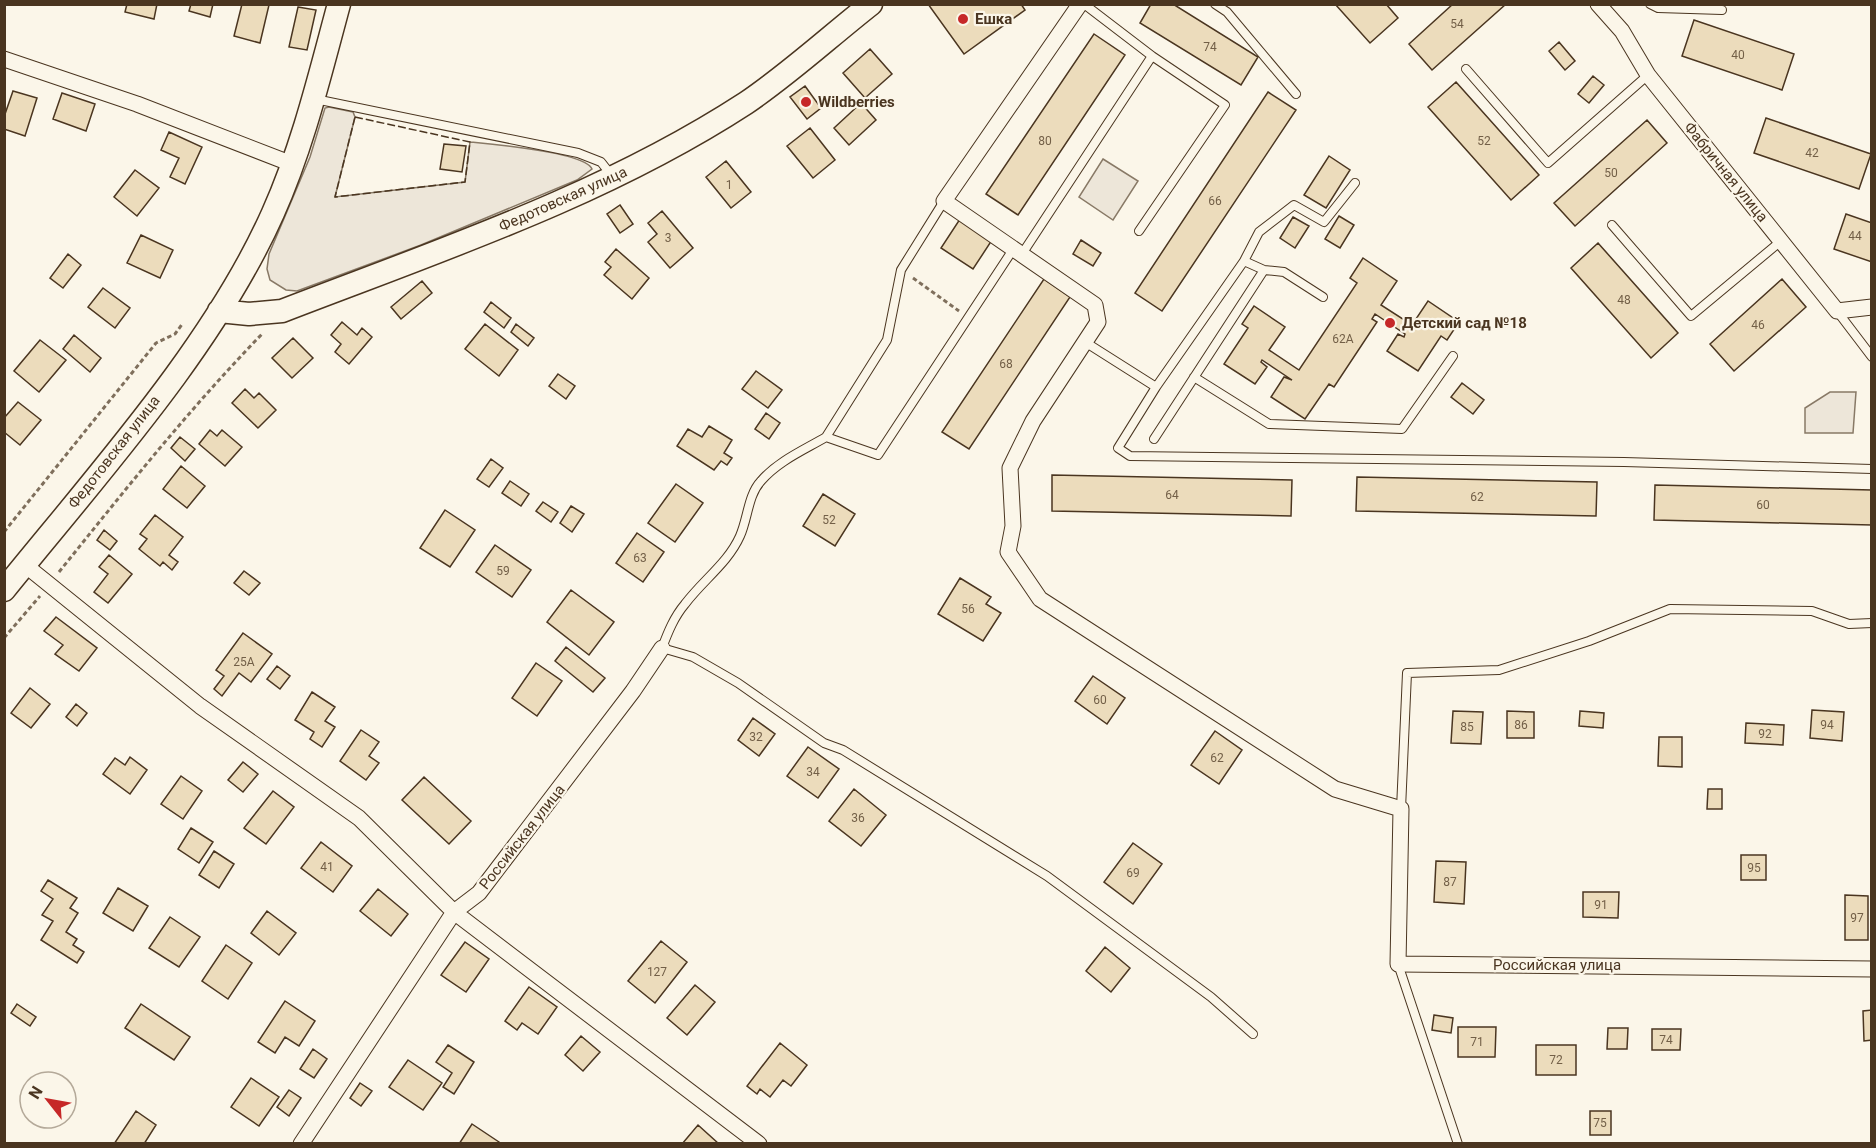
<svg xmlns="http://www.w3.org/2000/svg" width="1876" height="1148" viewBox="0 0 1876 1148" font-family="Roboto,sans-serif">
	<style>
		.green { fill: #ede6d9; stroke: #887966; stroke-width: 1.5 }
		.building { fill: #ecdcbc; stroke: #4a3520; stroke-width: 1.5 }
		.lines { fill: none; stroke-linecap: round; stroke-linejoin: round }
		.lane-casing { stroke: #4a3520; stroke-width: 10 }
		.street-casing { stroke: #4a3520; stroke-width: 17 }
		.secondary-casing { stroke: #4a3520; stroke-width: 25 }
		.path { stroke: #7f6f5c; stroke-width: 3; stroke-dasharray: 4.5 3; stroke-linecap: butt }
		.lane { stroke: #fbf6e9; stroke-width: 8 }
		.street { stroke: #fbf6e9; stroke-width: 15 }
		.secondary { stroke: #fbf6e9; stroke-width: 22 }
		.fence { stroke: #4a3520; stroke-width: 1.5; stroke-dasharray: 8 3; stroke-linecap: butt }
		.poi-dot { fill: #c62828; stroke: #fbf6e9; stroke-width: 2 }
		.labels { text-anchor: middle; stroke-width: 4.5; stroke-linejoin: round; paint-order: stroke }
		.number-label { font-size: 12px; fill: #725f47 }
		.poi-label { font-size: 15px; font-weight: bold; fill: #4a3520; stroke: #fbf6e9; text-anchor: start }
		.street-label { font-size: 15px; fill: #4a3520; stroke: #fbf6e9 }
	</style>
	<rect width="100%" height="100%" fill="#fbf6e9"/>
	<path class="green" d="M329,107L353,112L355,117L335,197L465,182L470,142C491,144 585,152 592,169L577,180L421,245L297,291L286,290L270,280L267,269L269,254L310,157L325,108Z
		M1103,159L1138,181L1113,220L1079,197Z
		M1830,392H1856L1853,433H1805V408Z"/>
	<path class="building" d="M127,4H157L154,19L125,12Z
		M191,4H213L210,17L189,11Z
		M242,4L269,5L260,43L234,36Z
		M928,4H1021L1025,10L964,54Z
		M1151,4H1173L1258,57L1241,85L1140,23Z
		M1335,4H1386L1398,18L1370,43Z
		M1453,4H1506L1432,70L1409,44Z
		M298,7L316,10L307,50L289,47Z
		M1694,20L1794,54L1782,90L1682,56Z
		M1094,34L1125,55L1018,215L986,194Z
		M1559,42L1575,61L1565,70L1549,51Z
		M870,49L892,74L865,98L843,73Z
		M1593,76L1604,85L1589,103L1578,94Z
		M1456,82L1539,175L1511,200L1428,107Z
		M805,86L821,108L807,119L790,97Z
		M13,91L37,98L25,136L4,129V117Z
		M1268,92L1296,110L1162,311L1135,293Z
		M62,93L95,104L86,131L53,119Z
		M861,103L876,120L849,145L834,128Z
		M1766,118L1871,154L1859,189L1754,153Z
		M1647,120L1667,143L1575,226L1554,203Z
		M810,128L835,160L813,178L787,146Z
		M169,132L202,147L185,184L170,177L179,158L161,150Z
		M444,144L466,146L462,172L440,169Z
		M1329,156L1350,170L1326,208L1304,195Z
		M726,161L751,192L731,208L706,177Z
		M135,170L159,188L137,216L114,197Z
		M620,205L633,224L620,233L607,214Z
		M662,211L693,248L670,268L648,242L657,234L648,223Z
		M1846,214L1872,223V262L1834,249Z
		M1339,216L1354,225L1340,248L1325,239Z
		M1293,217L1309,226L1295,248L1280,238Z
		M960,219L992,240L973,269L941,248Z
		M141,235L173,250L160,278L127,263Z
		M1081,240L1101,253L1093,266L1073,254Z
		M1598,243L1678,333L1651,358L1571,268Z
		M616,249L649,278L632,299L604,275L611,267L605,262Z
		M68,254L81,265L63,288L50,278Z
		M1363,258L1397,281L1381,305L1412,325L1428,301L1459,322L1447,340L1441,336L1418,371L1387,351L1398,334L1404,337L1405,334L1375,314L1372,319L1377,322L1334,387L1329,384L1305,419L1271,397L1284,377L1292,380L1262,360L1261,362L1267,367L1255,384L1224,364L1248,328L1242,324L1254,306L1285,327L1269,350L1299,370L1357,283L1350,278Z
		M1044,279L1070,297L969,449L942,432Z
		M1782,279L1806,307L1734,371L1710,344Z
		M422,281L432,293L401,319L391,307Z
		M103,288L130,308L115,328L88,307Z
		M491,302L511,318L504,328L484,312Z
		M342,322L357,335L362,328L372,337L349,364L335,352L341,344L331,335Z
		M485,324L518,350L499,376L465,349Z
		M516,324L534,338L528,346L511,332Z
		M74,335L101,358L90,372L63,349Z
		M293,338L313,358L292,378L272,358Z
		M40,340L66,360L39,392L14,371Z
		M756,371L782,390L768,408L742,389Z
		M558,374L575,386L566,399L549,386Z
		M1462,383L1484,400L1473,414L1451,397Z
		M245,389L254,398L259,393L276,410L258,428L232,403Z
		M18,402L41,420L20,445L4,432V418Z
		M766,413L780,423L769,439L755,429Z
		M709,426L732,440L724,453L732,458L727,465L721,461L714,470L677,446L688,429L702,437Z
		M210,430L217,436L222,430L242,447L225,466L199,444Z
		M180,437L195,449L185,461L171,448Z
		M491,459L503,468L489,487L477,479Z
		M181,466L205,486L187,508L163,489Z
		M1052,475L1292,480L1291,516L1052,511Z
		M1357,477L1597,482L1596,516L1356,511Z
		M510,481L529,494L521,506L502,493Z
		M676,484L703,503L675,542L648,523Z
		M1655,485L1872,490V525L1654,520Z
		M823,494L855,514L835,546L803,526Z
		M543,502L558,512L551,522L536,511Z
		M571,506L584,514L572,532L560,523Z
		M445,510L475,530L450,567L420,548Z
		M155,515L183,537L169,555L178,562L172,570L163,562L160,566L139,549L147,539L140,534Z
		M104,530L117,541L110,550L97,540Z
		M637,533L664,552L643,582L616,563Z
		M495,545L531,570L512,597L476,572Z
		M109,555L132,574L108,603L94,592L108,574L99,567Z
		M244,571L260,583L249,595L234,583Z
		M960,578L991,597L986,604L1001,613L983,641L938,614Z
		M571,590L614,622L589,655L547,622Z
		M56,617L97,648L79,671L55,654L63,645L44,631Z
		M243,633L272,654L251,682L239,673L222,696L214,689L224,676L216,670Z
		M566,647L605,678L593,692L555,661Z
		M536,663L562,681L537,716L512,698Z
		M277,666L290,676L280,689L267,679Z
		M1093,676L1125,698L1107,724L1075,701Z
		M30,688L50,704L31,728L11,713Z
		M312,692L335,707L325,721L335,727L322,747L310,739L314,732L295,720Z
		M76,704L87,713L77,726L66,717Z
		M1812,710L1844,712L1842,741L1810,738Z
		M1453,711L1483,712L1481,744L1451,743Z
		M1507,711L1534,712V738H1507Z
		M1580,711L1604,713L1603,728L1579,726Z
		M753,718L775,734L759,756L738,740Z
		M1746,723L1784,725L1783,745L1745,743Z
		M361,730L379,742L369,756L379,763L366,780L340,761Z
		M1215,731L1242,750L1219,784L1191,765Z
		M1659,737H1682V767L1658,766Z
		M808,747L839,769L818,798L787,776Z
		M130,757L147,770L130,794L103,774L115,758L125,765Z
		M243,762L258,774L243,792L228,780Z
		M181,776L202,791L183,819L161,804Z
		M424,777L471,821L449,844L402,800Z
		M854,789L886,815L861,846L829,821Z
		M1708,789H1722V809H1707Z
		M273,791L294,807L266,844L244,828Z
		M191,828L213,842L199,863L178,849Z
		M321,842L352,866L333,892L301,868Z
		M1133,843L1162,864L1133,904L1104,882Z
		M214,851L234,864L219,888L199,875Z
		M1741,855H1766V880H1741Z
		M1436,861L1466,862L1464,904L1434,902Z
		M48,880L77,898L70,908L78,913L66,932L77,939L73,945L84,952L77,963L41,940L53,921L42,915L53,899L41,891Z
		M118,888L148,906L133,931L103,913Z
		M378,889L408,914L391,936L360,911Z
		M1583,892H1619L1618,918L1583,917Z
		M1845,895L1868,896V940H1845Z
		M267,911L296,933L279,955L251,933Z
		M170,917L200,937L179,967L149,948Z
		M661,941L687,962L655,1003L628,981Z
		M465,942L489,959L466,992L441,975Z
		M226,945L252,963L228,999L202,981Z
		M1105,947L1130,968L1111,992L1086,971Z
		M695,985L715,1002L687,1035L667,1018Z
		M529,987L557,1007L538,1034L522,1023L517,1030L505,1021Z
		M285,1001L315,1021L299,1046L285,1037L275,1053L258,1042Z
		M17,1004L36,1017L30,1026L11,1013Z
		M141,1004L190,1037L174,1060L125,1028Z
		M1872,1010V1040L1864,1041L1863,1011Z
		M1434,1015L1453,1018L1451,1033L1432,1030Z
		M1458,1027H1496L1495,1057H1458Z
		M1608,1028H1628L1627,1049H1607Z
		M1652,1029H1681L1680,1050H1652Z
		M581,1036L600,1052L583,1071L565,1055Z
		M780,1043L807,1065L791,1086L783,1080L770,1097L760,1089L757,1094L747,1086Z
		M448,1045L474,1062L454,1094L443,1087L452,1073L436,1062Z
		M1536,1045H1576V1075H1536Z
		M313,1049L327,1059L314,1078L300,1069Z
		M408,1060L442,1083L423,1110L389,1087Z
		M251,1078L279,1097L259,1126L231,1107Z
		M360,1083L372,1091L361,1106L350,1098Z
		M289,1090L301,1098L289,1116L277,1107Z
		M136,1111L156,1125L144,1144H114Z
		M1590,1111H1611V1135H1590Z
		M472,1124L499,1142L497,1144H459Z
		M698,1125L719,1144H682Z"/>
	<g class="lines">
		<defs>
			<path id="lane" d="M1215,4L1227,12L1296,94
				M1650,4L1658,8L1722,10
				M1466,69L1548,163L1648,75
				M315,99L578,153L601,162L612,176
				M1612,225L1691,316L1781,241
				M1139,231L1225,105L1152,56
				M1014,248L878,455L826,437C804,450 778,461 761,481C748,495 748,518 740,536C728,563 703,580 685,604C674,617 668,632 662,648L693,657L738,683L824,743L843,750L1047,876L1211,997L1253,1034
				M1022,254L1152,56L1084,4
				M1264,270L1284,272L1323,297
				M1837,311L1872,357
				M1085,342L1156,387L1118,448L1130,456L1624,462L1872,469
				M1194,377L1269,424L1402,429L1453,356
				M1156,387L1244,261L1259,232L1294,205L1324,222L1355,183
				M826,437L887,340L901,270L944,201
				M1154,439L1264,270L1244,261
				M1401,809L1407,673L1499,670L1589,641L1670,609L1812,611L1849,624L1872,623
				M1398,964L1458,1144"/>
			<path id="street" d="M1080,4L944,201L1095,305L1098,322L1033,421L1010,468L1013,526L1008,552L1040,599L1335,789L1401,809L1398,964L1872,969
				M1598,4L1622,31L1648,75L1837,311L1872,307
				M4,59L137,104L292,164
				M25,565L200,706L359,818L454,912L759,1144
				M301,1144L454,912L479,893L633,691L662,648"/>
			<path id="secondary" d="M219,311L249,314L282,311C440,250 603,196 746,103C789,74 829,37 871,4
				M4,590C96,476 214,346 273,213C303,146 320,74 339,4"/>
		</defs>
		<use href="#lane" class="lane-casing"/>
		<use href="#street" class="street-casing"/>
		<use href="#secondary" class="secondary-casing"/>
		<path class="path" d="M913,278L959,311
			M4,532L156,343L175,334L183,323
			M59,572C125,490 190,408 263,333
			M4,638L40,596"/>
		<use href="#lane" class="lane"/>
		<use href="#street" class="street"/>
		<use href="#secondary" class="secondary"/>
		<path class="fence" d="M355,117L470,142L465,182L335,197Z"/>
	</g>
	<g class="poi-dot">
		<circle cx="963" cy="19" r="6"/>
		<circle cx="806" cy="102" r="6"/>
		<circle cx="1390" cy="323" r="6"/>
	</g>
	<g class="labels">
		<g class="number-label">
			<text x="1457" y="28">54</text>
			<text x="1210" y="51">74</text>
			<text x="1738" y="59">40</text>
			<text x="1045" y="145">80</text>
			<text x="1484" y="145">52</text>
			<text x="1812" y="157">42</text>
			<text x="1611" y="177">50</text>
			<text x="729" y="189">1</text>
			<text x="1215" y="205">66</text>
			<text x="1855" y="240">44</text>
			<text x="668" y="242">3</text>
			<text x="1624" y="304">48</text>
			<text x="1758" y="329">46</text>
			<text x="1343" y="343">62А</text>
			<text x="1006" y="368">68</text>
			<text x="1172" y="499">64</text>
			<text x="1477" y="501">62</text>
			<text x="1763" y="509">60</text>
			<text x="829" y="524">52</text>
			<text x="640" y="562">63</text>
			<text x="503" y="575">59</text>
			<text x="968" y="613">56</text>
			<text x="244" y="666">25А</text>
			<text x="1100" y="704">60</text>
			<text x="1521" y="729">86</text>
			<text x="1827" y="729">94</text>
			<text x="1467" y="731">85</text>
			<text x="1765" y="738">92</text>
			<text x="756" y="741">32</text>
			<text x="1217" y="762">62</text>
			<text x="813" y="776">34</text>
			<text x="858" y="822">36</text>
			<text x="327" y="871">41</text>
			<text x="1754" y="872">95</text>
			<text x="1133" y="877">69</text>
			<text x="1450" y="886">87</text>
			<text x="1601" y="909">91</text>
			<text x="1857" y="922">97</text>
			<text x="657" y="976">127</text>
			<text x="1666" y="1044">74</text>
			<text x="1477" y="1046">71</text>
			<text x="1556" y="1064">72</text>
			<text x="1600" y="1127">75</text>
		</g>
		<g class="poi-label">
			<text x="975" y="24">Ешка</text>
			<text x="818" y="107">Wildberries</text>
			<text x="1402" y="328">Детский сад №18</text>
		</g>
		<g class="street-label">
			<text transform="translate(1726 172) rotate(51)" y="5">Фабричная улица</text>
			<text transform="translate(563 199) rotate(-24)" y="5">Федотовская улица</text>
			<text transform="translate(114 452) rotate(-52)" y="5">Федотовская улица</text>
			<text transform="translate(522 837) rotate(-52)" y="5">Российская улица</text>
			<text x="1557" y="970">Российская улица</text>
		</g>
	</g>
	<rect width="1876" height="1148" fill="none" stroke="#4a3520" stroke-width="12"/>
	<g transform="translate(48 1100) rotate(301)"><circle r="28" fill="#fbf6e9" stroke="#b4a999" stroke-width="1.5"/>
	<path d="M0-4.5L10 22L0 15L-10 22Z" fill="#c62828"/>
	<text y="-9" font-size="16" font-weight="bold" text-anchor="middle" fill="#4a3520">N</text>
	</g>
</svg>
